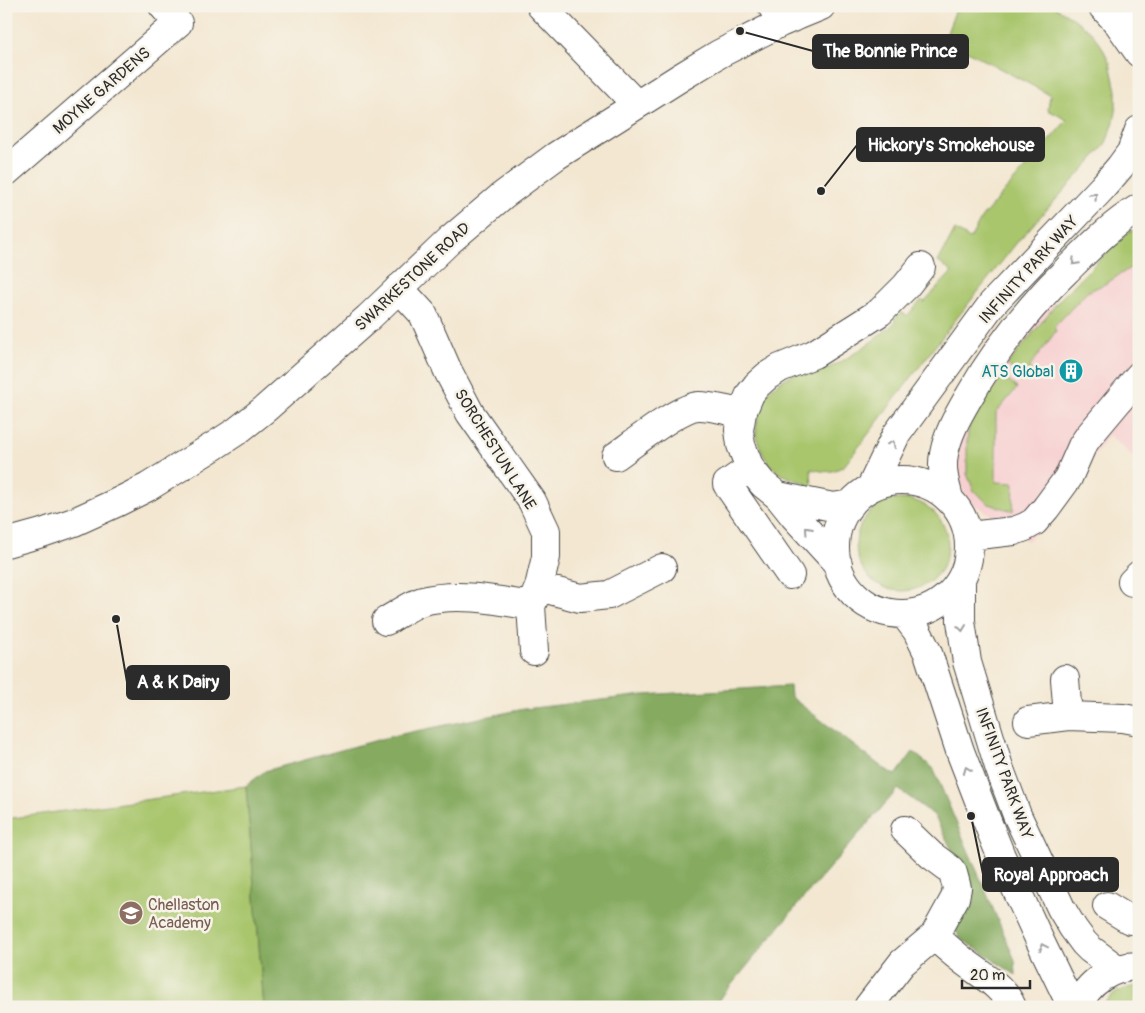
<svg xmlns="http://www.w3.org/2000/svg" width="1145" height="1013" viewBox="0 0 1145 1013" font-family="Pangolin,sans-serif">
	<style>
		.built { fill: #f7cfd0 }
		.green { fill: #a9c66d; stroke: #6a784c }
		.forest { fill: #86ab60; stroke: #586b46 }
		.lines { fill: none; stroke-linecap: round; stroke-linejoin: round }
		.minor-casing { stroke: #494744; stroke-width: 30 }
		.major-casing { stroke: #494744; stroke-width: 30 }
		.minor { stroke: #fff; stroke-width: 28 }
		.major { stroke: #fff; stroke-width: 28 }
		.oneway { stroke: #a0a0a0 }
		.labels { text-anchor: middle; stroke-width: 5; stroke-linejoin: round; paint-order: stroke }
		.street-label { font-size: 16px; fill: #2b2b2b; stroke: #f7f3e8 }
		.culture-label { font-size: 16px; fill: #0d838f; stroke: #f7f3e8; text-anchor: end }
		.education-label { font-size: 16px; fill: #785e54; stroke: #f7f3e8; text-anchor: start }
		.leader { fill: none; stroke: #2b2b2b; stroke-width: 2 }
		.callout-dot { fill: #2b2b2b; stroke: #f7f3e8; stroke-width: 2 }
		.callout { fill: #2b2b2b; stroke: #2b2b2b; stroke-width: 2 }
		.callout-label { font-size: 18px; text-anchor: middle; font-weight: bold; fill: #fff }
	</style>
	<rect width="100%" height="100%" fill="#f7f3e8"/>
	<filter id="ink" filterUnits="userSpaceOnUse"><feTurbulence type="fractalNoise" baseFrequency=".02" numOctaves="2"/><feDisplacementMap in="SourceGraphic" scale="10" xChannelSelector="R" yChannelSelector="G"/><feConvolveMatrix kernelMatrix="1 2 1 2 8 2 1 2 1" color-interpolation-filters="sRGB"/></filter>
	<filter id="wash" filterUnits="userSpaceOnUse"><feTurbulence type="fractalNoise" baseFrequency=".0096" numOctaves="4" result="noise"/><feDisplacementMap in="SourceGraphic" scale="20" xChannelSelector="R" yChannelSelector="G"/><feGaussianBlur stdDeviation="1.12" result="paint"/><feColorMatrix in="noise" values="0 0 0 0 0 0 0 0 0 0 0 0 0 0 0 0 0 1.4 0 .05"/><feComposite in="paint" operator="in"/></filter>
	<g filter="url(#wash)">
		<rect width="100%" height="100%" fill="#f3e7d1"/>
		<path class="built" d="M1139,262V462L1109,435L1028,541L968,500L958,479L960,434L978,391L1044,307L1107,283Z"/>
		<path class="green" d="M957,6H1053L1070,16L1090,31L1101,45L1110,63L1116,91V112L1113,125L1105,145L1092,160L1019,240L949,328L844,466C828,474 828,472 811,469L812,490L805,489L806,483C783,477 769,470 760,447C759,444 757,440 756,437C755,423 761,400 770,390C778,381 792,374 803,371C813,369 825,371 833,366C856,354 877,338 896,322L894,319L901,312L907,316L921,300L924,302L952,272L938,262L955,230L970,239L982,217L1067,120L1048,110L1050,95L954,44H945L947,33Z
			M1139,228V262L1107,283L1087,292L1054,327L1056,331L1029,368L1036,374L1023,376L1007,365L1061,298L1102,257L1127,233Z
			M1002,376L1017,388L996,413V482L1014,483L1013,511L989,504L974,491L967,474V442L969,426Z
			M856 545a46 46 0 1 1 92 0a46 46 0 1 1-92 0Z
			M246,786L264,1007H6V819Z
			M1139,986V1007H1102C1110,994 1124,987 1139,986Z"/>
		<path class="forest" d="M790,686L791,697L883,768L896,775L913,752L933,768L1015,960L1016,975L960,938L950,920L955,856L934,815L898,789L810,890L723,995L716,1007H264L246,786L265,771L392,736L524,709L644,695Z"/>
	</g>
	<g filter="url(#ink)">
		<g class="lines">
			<defs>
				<path id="minor" d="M541,6L636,104
					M772,6L782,22
					M6,172L178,23L163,6
					M399,288L423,314L448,371L470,413L532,501L546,531V557L539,587L531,606L534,651
					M616,456C633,444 681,406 699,406C712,406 729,411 742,413
					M750,468L727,484L790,575
					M835 547a67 67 0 1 1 134 0a67 67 0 1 1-134 0Z
					M871,487L896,435L992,304L1102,188L1120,167L1131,152L1139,130
					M778,496L833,507L851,504
					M949,498C945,484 941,469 944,454C948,432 959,414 970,395C990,360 1014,327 1041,297C1051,285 1062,275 1073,264C1093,244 1114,223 1139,208
					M969,536L1014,531L1025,527L1034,522L1046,508L1068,478L1082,446L1088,437L1139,376
					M838,564L794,516L778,496L763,484L750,468L741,445L739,430L742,413L750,394L757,385L767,376L780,368L814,354L880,312L906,286L921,267
					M961,580V621L967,662L999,767L1017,815L1061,908L1073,928L1084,943L1090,949L1117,969
					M1132,582L1139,575
					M539,587L580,598L609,595L662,568
					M904,614L917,631L928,653L960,751L985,816L1001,856L1040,941L1072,1007
					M386,621C395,616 414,603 423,601C457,592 497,600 531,606
					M1065,679L1068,716
					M1028,721L1068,716L1123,718L1139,721
					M1107,906L1130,920H1139
					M934,936C943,944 952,952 961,959C978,973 1003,985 1012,1007
					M868,1007L902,963L934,936L955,898L957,888L953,873L950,869L931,855L905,830
					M1078,1007C1087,982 1113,966 1139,966"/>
				<path id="major" d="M1102,6L1118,23L1139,53
					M1134,6L1136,25L1139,43
					M6,543L42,533L74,522L118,502L148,487L214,446L237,431L265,409L368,318L449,241L502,196L556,156L681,77L719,54L782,22L821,6"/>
			</defs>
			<use href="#minor" class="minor-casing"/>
			<use href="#major" class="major-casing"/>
			<use href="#minor" class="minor"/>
			<use href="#major" class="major"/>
		</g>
		<defs><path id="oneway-chevron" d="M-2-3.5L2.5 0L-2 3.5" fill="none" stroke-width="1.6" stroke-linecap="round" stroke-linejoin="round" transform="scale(1.25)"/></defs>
		<g class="oneway">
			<use href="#oneway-chevron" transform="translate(1094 196) rotate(-47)"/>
			<use href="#oneway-chevron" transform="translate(1075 262) rotate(134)"/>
			<use href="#oneway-chevron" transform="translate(892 444) rotate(-64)"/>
			<use href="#oneway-chevron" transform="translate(808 530) rotate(-132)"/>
			<use href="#oneway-chevron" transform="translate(962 628) rotate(83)"/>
			<use href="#oneway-chevron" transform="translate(967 770) rotate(-111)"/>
			<use href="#oneway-chevron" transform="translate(1043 947) rotate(-116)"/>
		</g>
	</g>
	<defs>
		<symbol id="building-disc" viewBox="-11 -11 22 22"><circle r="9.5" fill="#0f9aa8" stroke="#f7f3e8"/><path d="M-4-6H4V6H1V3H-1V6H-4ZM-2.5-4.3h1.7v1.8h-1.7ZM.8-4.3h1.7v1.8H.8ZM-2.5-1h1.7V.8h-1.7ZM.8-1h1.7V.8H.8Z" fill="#fff"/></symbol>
		<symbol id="school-disc" viewBox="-11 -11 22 22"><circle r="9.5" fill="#8d6e63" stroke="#f7f3e8"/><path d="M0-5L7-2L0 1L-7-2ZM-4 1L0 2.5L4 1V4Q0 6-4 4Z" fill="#fff"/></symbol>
	</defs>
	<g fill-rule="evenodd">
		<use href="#building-disc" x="1057" y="357" width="28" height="28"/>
		<use href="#school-disc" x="117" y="899" width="28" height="28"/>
	</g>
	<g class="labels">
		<g class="street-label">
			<text transform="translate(101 90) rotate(-41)" y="6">MOYNE GARDENS</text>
			<text transform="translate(1028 269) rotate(-48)" y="6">INFINITY PARK WAY</text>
			<text transform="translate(412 276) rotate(-43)" y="6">SWARKESTONE ROAD</text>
			<text transform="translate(496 449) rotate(58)" y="6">SORCHESTUN LANE</text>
			<text transform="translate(1005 773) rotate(70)" y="6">INFINITY PARK WAY</text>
		</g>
		<g class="culture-label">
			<text x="1054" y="377">ATS Global</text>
		</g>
		<g class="education-label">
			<text x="148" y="910">Chellaston<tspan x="148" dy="18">Academy</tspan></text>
		</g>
	</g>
	<path class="leader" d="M740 31L813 51M821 191L857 145M116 619L127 682M971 816L983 874"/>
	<g class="callout-dot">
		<circle cx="740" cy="31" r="5"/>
		<circle cx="821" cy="191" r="5"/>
		<circle cx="116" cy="619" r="5"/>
		<circle cx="971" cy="816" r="5"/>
	</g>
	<g class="callout">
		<rect x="813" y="35" width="155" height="33" rx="5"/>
		<rect x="857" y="128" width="187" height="33" rx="5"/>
		<rect x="127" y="666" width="102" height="33" rx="5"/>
		<rect x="983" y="858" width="135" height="33" rx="5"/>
	</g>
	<g class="callout-label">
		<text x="890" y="57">The Bonnie Prince</text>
		<text x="951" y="151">Hickory's Smokehouse</text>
		<text x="178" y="688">A &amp; K Dairy</text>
		<text x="1051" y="881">Royal Approach</text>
	</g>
	<rect width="1145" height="1013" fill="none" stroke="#f7f3e8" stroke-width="25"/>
	<path d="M962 980v8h68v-8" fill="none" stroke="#2b2b2b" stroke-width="2.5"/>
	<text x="970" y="980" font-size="15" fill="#2b2b2b" stroke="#f7f3e8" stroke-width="4" paint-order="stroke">20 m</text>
</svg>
